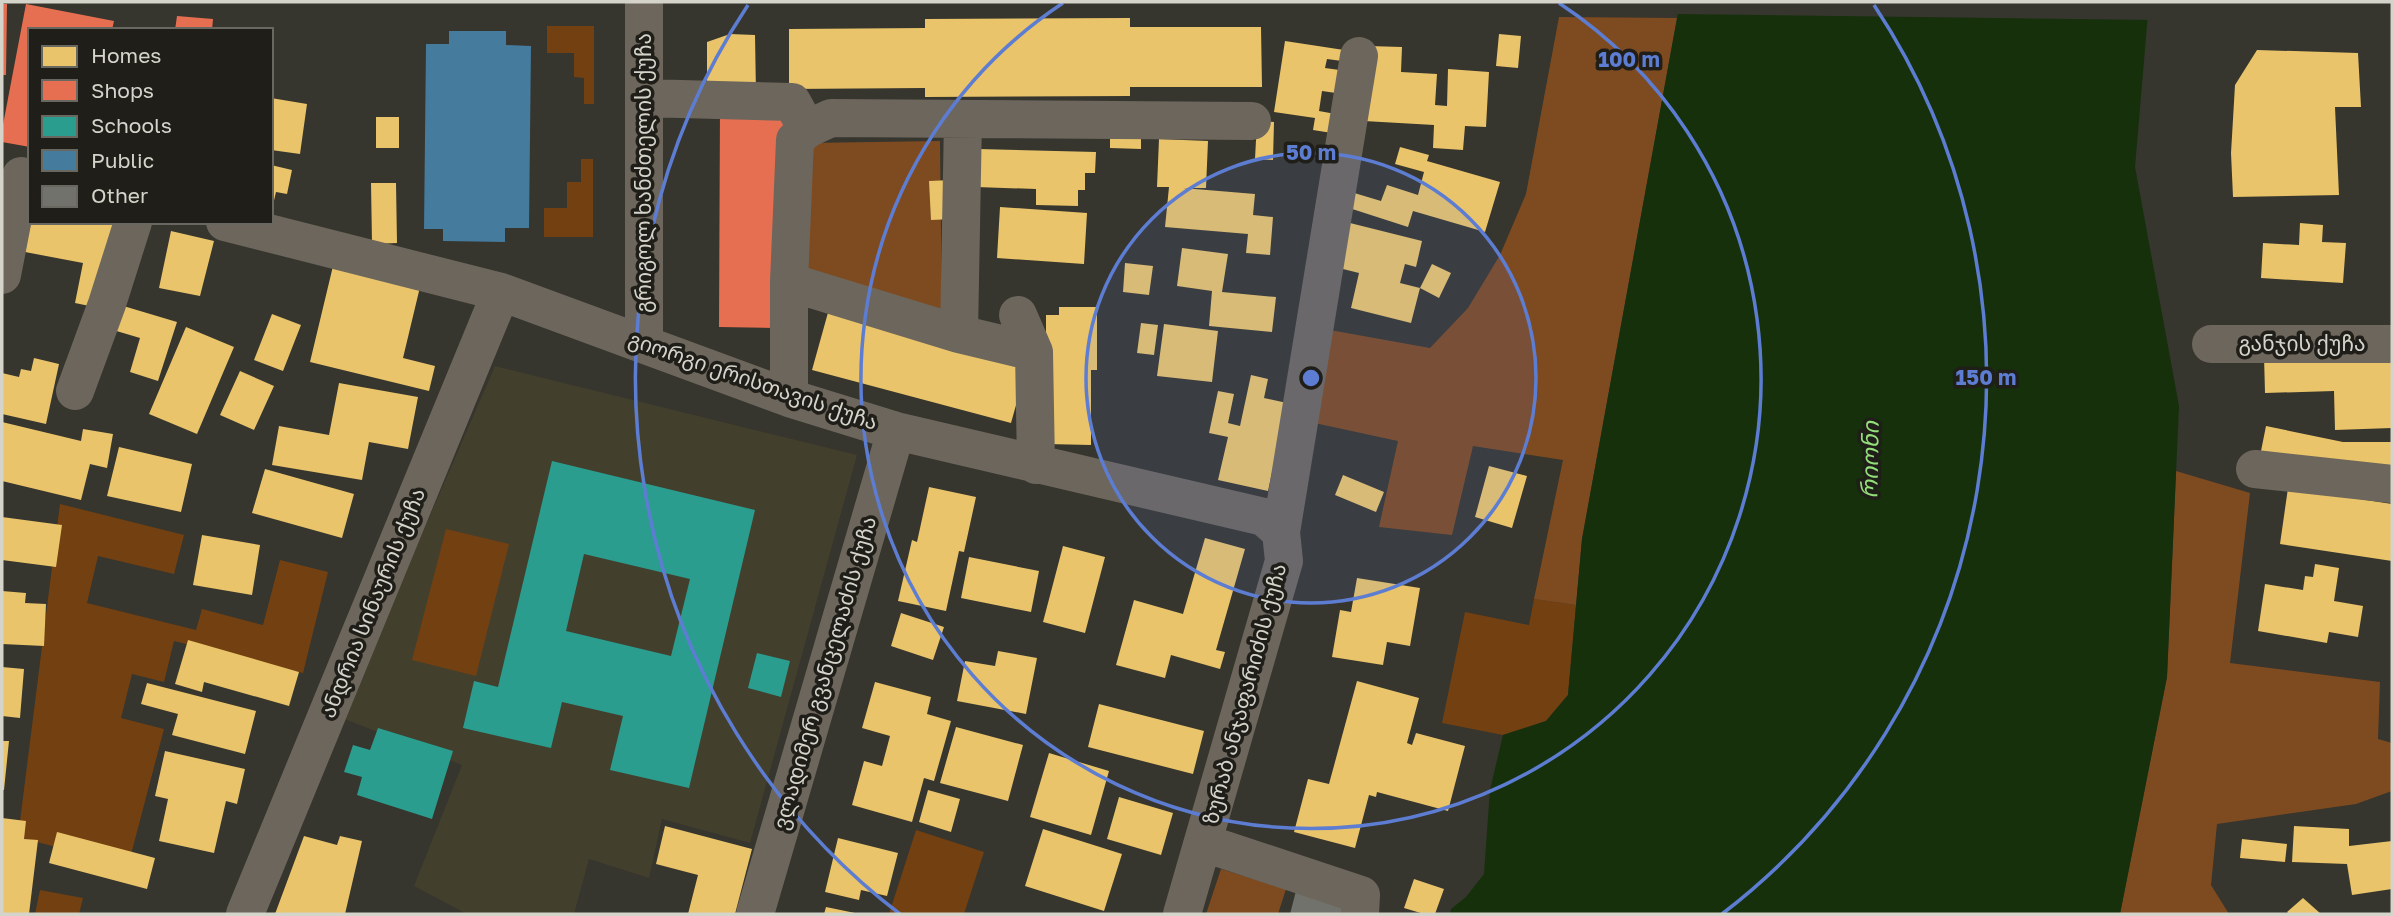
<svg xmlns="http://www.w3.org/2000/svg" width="2394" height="916" viewBox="0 0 2394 916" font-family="'Golos Text','Noto Sans Georgian',sans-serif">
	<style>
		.built { fill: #433f2d }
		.green { fill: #734011 }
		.forest { fill: #7e4b21 }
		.water { fill: #15300b }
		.pier { fill: #36352e }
		.homes { fill: #e9c46a }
		.shops { fill: #e76f51 }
		.schools { fill: #2a9d8f; fill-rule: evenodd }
		.public { fill: #457b9d }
		.building { fill: #71726b }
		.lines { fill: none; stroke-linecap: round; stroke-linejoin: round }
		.minor { stroke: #6d665c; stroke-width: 38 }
		.ring { fill: none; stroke: #5d7dd3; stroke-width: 3.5 }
		.labels { text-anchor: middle; stroke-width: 7; stroke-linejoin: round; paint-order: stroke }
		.street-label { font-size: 21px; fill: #d5d4cb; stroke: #201e18 }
		.water-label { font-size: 23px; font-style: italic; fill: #93e07b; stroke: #201e18 }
		.centre { fill: #5d7dd3; stroke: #201e18; stroke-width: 3.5 }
		.ring-label { font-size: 21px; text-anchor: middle; font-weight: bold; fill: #5d7dd3; stroke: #201e18; stroke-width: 7; stroke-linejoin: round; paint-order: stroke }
	</style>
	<rect width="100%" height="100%" fill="#36352e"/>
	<path class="built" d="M495,366L857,455L750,843L662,819L649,878L589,859L574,914H467L414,886L462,765L342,718Z"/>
	<path class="green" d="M547,26H594V104H584V78L574,77V53H547Z
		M581,159H593V237H544V208H567V182H581Z
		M60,504L184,535L174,574L98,556L87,603L196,630L202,609L263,625L280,560L328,572L303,673L174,641L164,682L132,674L121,718L164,729L128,866L18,837Z
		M446,529L509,544L476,676L412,660Z
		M1534,599L1576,605L1568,695L1546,721L1503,735L1442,723L1465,612L1529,625Z
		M916,830L984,852L964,914H889Z
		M40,890L83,898L79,914H35Z"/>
	<path class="forest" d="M1559,17L1677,18L1582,539L1576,605L1534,599L1563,460L1473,446L1452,535L1379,527L1398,441L1296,419L1313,327L1430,348L1468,308L1500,255L1526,194Z
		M940,141L942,320L803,279L807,143Z
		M2176,471L2250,493L2230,663L2380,682L2378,739L2392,743V791L2356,804L2217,824L2211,885L2229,914H2120L2167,677Z
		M1221,869L1286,889L1278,914H1206Z"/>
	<path class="water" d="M1680,2H2149L2135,167L2179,406L2167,677L2120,914H1450L1451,909L1466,897L1484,874L1490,790L1503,735L1546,721L1568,695L1582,539Z"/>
	<path class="pier" d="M1676,2H2153L2151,20L1674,14Z"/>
	<path class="homes" d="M1130,18V27H1261L1262,87H1130V96L925,97V88L789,89V29L925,28V19Z
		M730,34L755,35L756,94L707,95V42Z
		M1499,34L1521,36L1518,68L1496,66Z
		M1285,41L1344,50L1342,61L1327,59L1325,68L1347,71L1343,94L1322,91L1319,111L1341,115L1338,134L1313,130L1315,118L1274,112Z
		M1368,46L1402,47L1401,72L1437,74L1435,105L1447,106L1448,69L1489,72L1486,127L1465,126L1463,150L1433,148L1434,125L1364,121Z
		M2257,50L2358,53L2361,107H2335L2339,195L2233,197L2231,153L2235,85Z
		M271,98L307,104L300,154L271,150Z
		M376,117H399V148H376Z
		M1257,121L1274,122L1273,160L1255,159Z
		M1110,125H1141V149L1110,148Z
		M1159,139L1208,141L1206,188H1183L1255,194L1253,215L1273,217L1270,255L1246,253L1248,234L1165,227L1169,187H1157Z
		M1400,147L1429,155L1427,161L1500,182L1485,232L1413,211L1408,227L1346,207L1351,192L1381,201L1387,185L1418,195L1424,172L1395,164Z
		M978,149L1096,152L1095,173H1085V190H1078V206L1036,205V189L976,187Z
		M271,165L292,170L287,194L276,192L272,209Z
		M952,180L954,219L931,220L929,181Z
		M371,183H396L397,243L372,244Z
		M1000,207L1087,213L1084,264L997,258Z
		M31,222H121L104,309L75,303L83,263L25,252Z
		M1346,222L1422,241L1416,267L1405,264L1400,283L1420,288L1411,323L1351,308L1359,273L1335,267Z
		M2300,223L2323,225L2322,242L2346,243L2343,283L2261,278L2263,243L2299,245Z
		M171,231L214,241L200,296L159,288Z
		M1182,248L1228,254L1222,292L1276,297L1272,332L1209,326L1212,291L1177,286Z
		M1125,263L1153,266L1149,295L1123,292Z
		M1432,264L1451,273L1439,298L1420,288Z
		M333,266L420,287L403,358L435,366L429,391L310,362Z
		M110,302L177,322L158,381L130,372L140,338L103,327Z
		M1059,307H1097V370H1091V445L1046,444V315H1059Z
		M829,309L1028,362L1011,423L812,370Z
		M272,314L301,325L283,371L254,360Z
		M1141,323L1158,325L1154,355L1137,353Z
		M1164,324L1218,331L1212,382L1157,376Z
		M186,327L234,347L197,434L149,414Z
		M2392,352V428L2335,430L2334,391L2265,393L2264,356Z
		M34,358L59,364L46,424L2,414V373L19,377L21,369L31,371Z
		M240,371L274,386L254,430L220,415Z
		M1251,375L1268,379L1264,398L1287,403L1268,491L1218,480L1228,437L1209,433L1218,391L1234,394L1228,423L1240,426Z
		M339,383L418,397L408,449L369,442L362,480L272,465L279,426L329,435Z
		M2,422L81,441L83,429L113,434L107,468L90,464L81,500L2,481Z
		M2266,426L2343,442H2392V472L2260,456Z
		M119,447L192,464L181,512L107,496Z
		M1489,466L1527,476L1512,528L1475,517Z
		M265,469L354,494L342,538L252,513Z
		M1343,475L1384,492L1376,512L1335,495Z
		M929,487L976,497L964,552L959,551L946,611L898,601L912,540L917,542Z
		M2288,488L2392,504V561L2280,544Z
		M2,517L62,525L56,567L2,560Z
		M202,535L260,545L252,595L193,585Z
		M1205,538L1245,549L1216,650L1225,652L1220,669L1171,655L1165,678L1116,665L1134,600L1183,614Z
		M1063,546L1105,557L1085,633L1043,622Z
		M969,557L1039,571L1031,612L961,598Z
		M2315,564L2339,568L2334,601L2363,606L2358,637L2329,632L2327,643L2258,631L2265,584L2303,590L2305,576L2313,577Z
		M1357,578L1420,588L1410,646L1387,642L1383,665L1332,657L1340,610L1351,612Z
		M2,591L26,593L25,603L46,604L44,646L2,644Z
		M901,613L944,627L933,660L891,646Z
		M188,640L299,672L289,706L204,682L202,692L175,684Z
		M998,651L1037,658L1026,714L957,701L965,661L995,666Z
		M2,667L24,669L20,718L2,716Z
		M1357,681L1419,698L1407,743L1412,745L1416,733L1465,746L1448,811L1377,792L1376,797L1369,795L1355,848L1294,832L1308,779L1329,784Z
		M875,682L931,697L927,714L951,721L934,781L924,778L912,822L852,805L864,761L882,766L890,736L862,728Z
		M147,683L256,711L245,754L172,735L178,714L141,704Z
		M1099,704L1204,731L1193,774L1088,747Z
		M956,727L1023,745L1008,801L940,783Z
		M2,741H9L4,790H2Z
		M165,751L245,769L237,804L226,801L214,853L159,841L168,799L155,796Z
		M1049,753L1109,771L1091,835L1030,817Z
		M928,790L960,799L951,832L919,822Z
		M1119,797L1173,813L1161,855L1107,839Z
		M2,818L26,821L24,839L38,840L29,914H2Z
		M665,826L752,849L735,914H688L698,875L656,864Z
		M2294,826L2349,829V846L2392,841V889L2352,895L2347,864L2292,862Z
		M1043,829L1122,854L1104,911L1025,886Z
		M57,832L155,858L147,889L49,863Z
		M304,836L337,845L340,836L362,841L345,914H275Z
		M838,838L898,853L887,896L861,890L859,900L825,892Z
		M2242,839L2287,844L2285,862L2240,858Z
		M1414,879L1444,889L1435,914H1424L1404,908Z
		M2303,898L2321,914H2289L2287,912Z
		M826,907L855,913V914H824Z"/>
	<path class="shops" d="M2,4H7L6,75H2Z
		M26,4L114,21L112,30H30V147L2,142V130Z
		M177,16L213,19L212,30H175Z
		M720,105L784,117L775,328L719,327Z"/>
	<path class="schools" d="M552,461L755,510L689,788L610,770L623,716L562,702L551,748L463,728L474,681L498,687ZM584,554L690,579L671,656L566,631Z
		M757,653L790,661L781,697L748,688Z
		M378,728L453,751L432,819L357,795L362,777L344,772L353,745L370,750Z"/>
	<path class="public" d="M449,31H506V45L531,46L529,228H505V242L443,241V229H424L426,44H449Z"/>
	<path class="building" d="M1296,891L1350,904L1347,914H1290Z"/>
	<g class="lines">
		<path class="minor" d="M644,98L792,102L807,129
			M963,119L959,334L1034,352
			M225,222L501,292L789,398L896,431L1264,517L1281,532
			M2,275L21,176
			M789,282L959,334
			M1018,315L1034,352L1036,465
			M644,343V2
			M2211,344H2392
			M75,391L107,304L133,222
			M789,398V282L795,140L807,129L831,118L1252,121
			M2255,469L2392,484
			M1204,843L1361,895L1360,914
			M245,914L501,292
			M755,914L896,431
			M1182,914L1284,561L1281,532L1359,56"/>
	</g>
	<circle cx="1311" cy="378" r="225" fill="#5d7dd3" fill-opacity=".12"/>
	<g class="ring">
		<circle cx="1311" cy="378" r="225"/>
		<path d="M1559 3A450 450 0 1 1 1063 3"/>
		<path d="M900 914A675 675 0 0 1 748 5M1874 5A675 675 0 0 1 1722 914"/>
	</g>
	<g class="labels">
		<g class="street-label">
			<text transform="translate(644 173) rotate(-90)" y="7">გრიგოლ ხანძთელის ქუჩა</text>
			<text x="2302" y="351">განჯის ქუჩა</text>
			<text transform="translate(753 381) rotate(19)" y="7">გიორგი ერისთავის ქუჩა</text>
			<text transform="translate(373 603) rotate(-68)" y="7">ანდრია სინაურის ქუჩა</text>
			<text transform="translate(825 673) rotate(-74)" y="7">ვლადიმერ გვანცელაძის ქუჩა</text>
			<text transform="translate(1245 694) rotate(-75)" y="7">ზურაბ ანჯაფარიძის ქუჩა</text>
		</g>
		<g class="water-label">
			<text transform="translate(1870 460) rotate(-89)" y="8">რიონი</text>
		</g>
	</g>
	<circle cx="1311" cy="378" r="10" class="centre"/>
	<g class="ring-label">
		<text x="1629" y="67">100 m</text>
		<text x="1311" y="160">50 m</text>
		<text x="1986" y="385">150 m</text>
	</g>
	<rect width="2394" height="916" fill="none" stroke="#d5d4cb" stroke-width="7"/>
	<rect x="28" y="28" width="245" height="196" fill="#201e18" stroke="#686760" stroke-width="2"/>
	<rect x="42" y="46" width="35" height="21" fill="#e9c46a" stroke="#686760" stroke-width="2"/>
	<text x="91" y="63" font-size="21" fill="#d5d4cb">Homes</text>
	<rect x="42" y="80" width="35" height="21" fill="#e76f51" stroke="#686760" stroke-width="2"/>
	<text x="91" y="98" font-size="21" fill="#d5d4cb">Shops</text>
	<rect x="42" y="116" width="35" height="21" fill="#2a9d8f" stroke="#686760" stroke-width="2"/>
	<text x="91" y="133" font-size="21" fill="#d5d4cb">Schools</text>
	<rect x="42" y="150" width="35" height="21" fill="#457b9d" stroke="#686760" stroke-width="2"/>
	<text x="91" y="168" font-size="21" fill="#d5d4cb">Public</text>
	<rect x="42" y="186" width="35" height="21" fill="#71726b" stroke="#686760" stroke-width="2"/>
	<text x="91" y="203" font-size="21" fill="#d5d4cb">Other</text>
</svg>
